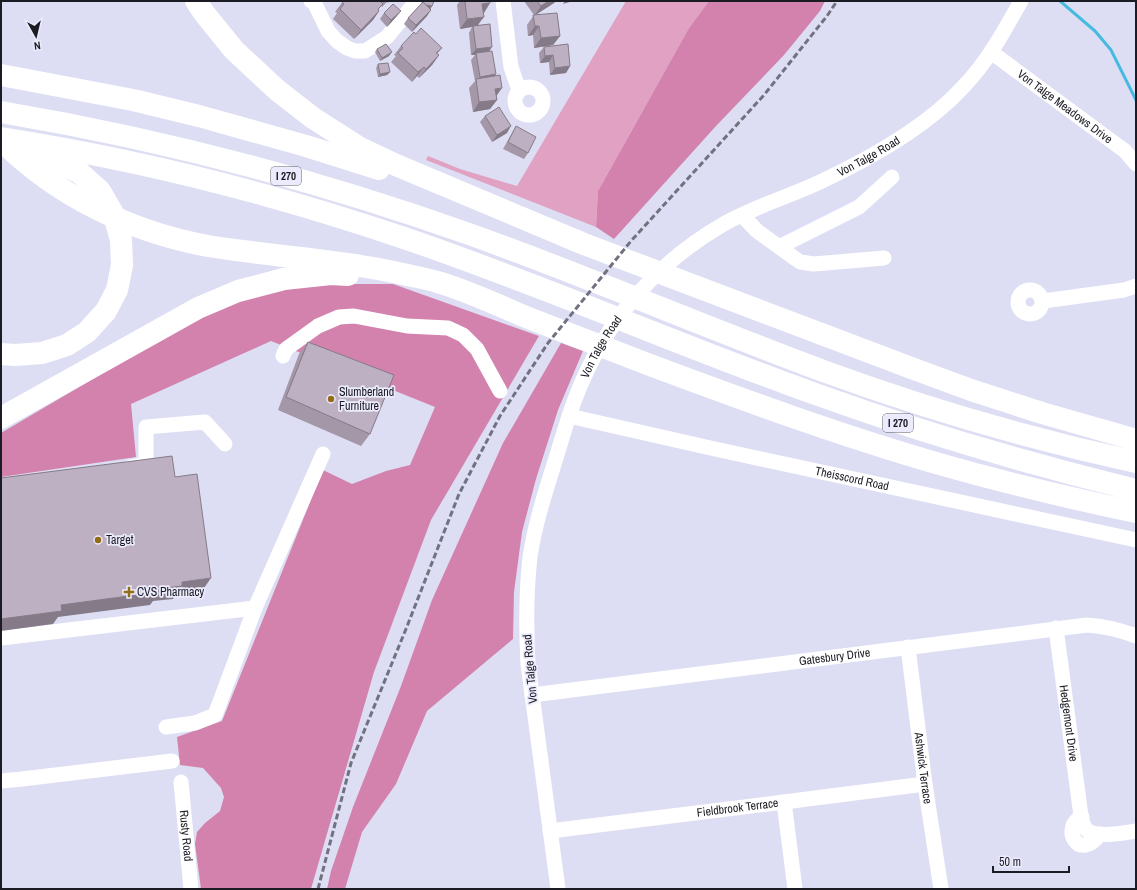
<svg xmlns="http://www.w3.org/2000/svg" width="1137" height="890" viewBox="0 0 1137 890" font-family="'Archivo Narrow',sans-serif">
	<style>
		.green { fill: #e1a1c2 }
		.forest { fill: #d382ad }
		.lines { fill: none; stroke-linecap: round; stroke-linejoin: round }
		.stream { stroke: #47badf; stroke-width: 3 }
		.minor { stroke: #fff; stroke-width: 15 }
		.highway { stroke: #fff; stroke-width: 22 }
		.rail { stroke: #717180; stroke-width: 3; stroke-dasharray: 6 3; stroke-linecap: butt }
		.wall { fill: #a397a8 }
		.shaded-wall { fill: #857b88 }
		.building { fill: #beb0c3; stroke: #857b88 }
		.poi-dot { fill: #946c15; stroke: #ebebfd; stroke-width: 1.5 }
		.labels { text-anchor: middle; stroke-width: 3.5; stroke-linejoin: round; paint-order: stroke }
		.shield { fill: #ebebfd; stroke: #595964; stroke-width: 1 }
		.shield-label { font-size: 11px; font-weight: bold; fill: #1b1b23 }
		.street-label { font-size: 12px; fill: #1b1b23; stroke: #ebebfd }
		.poi-label { font-size: 12px; fill: #1b1b23; stroke: #ebebfd; text-anchor: start }
	</style>
	<rect width="100%" height="100%" fill="#dddef4"/>
	<path class="green" d="M626,1H709L689,28L598,191L596,227L426,160L428,156L460,169L517,186Z"/>
	<path class="forest" d="M709,1H825L820,11L784,55L716,126L614,239L596,227L598,191L689,28Z
		M303,284H393L539,336L431,520L374,672L311,889H201L195,844L197,832L205,823L220,811L224,797L221,788L203,768L180,765L177,737L222,721L323,470L352,484L386,471L410,465L435,407L271,341L131,404L136,457L1,477V433L205,313L252,294Z
		M561,343L583,351L558,410L536,479L522,532L514,592L513,639L427,711L396,784L362,832L345,889H327L331,871L353,807L401,686L432,600L503,443Z"/>
	<g class="lines">
		<path class="stream" d="M1060,1L1095,31L1111,50L1136,100"/>
		<g class="minor">
			<path d="M311,1L314,2L328,31L337,41L347,48L355,51H365L387,37L414,4L415,1"/>
			<path d="M503,1L511,67L519,90"/>
			<path id="s1" d="M991,52L1125,151L1136,164"/>
			<circle cx="529" cy="101" r="14"/>
			<path d="M742,215L757,231L800,262L814,264L884,258"/>
			<path d="M779,247L859,207L892,177"/>
			<circle cx="1030" cy="302" r="12"/>
			<path d="M1043,301L1124,290L1136,286"/>
			<path d="M283,356L286,349L318,326L339,317L354,316L407,326L448,328L463,335L477,349L500,391"/>
			<path id="s2" d="M569,416L715,449L1136,540"/>
			<path d="M130,467L146,464V427L205,422L225,444"/>
			<path id="s3" d="M1056,628L1081,816C1082,821 1084,828 1088,831C1098,838 1124,833 1136,831"/>
			<path d="M1,638L255,608"/>
			<path id="s4" d="M908,647L925,784L941,889"/>
			<path id="s5" d="M532,695L1087,625C1104,626 1120,630 1136,636"/>
			<path d="M166,727L195,723L215,715L255,608L323,454"/>
			<path d="M1,781L22,779L172,761"/>
			<path id="s6" d="M181,782L191,889"/>
			<path d="M784,802L795,889"/>
			<path d="M1082,817C1060,826 1078,864 1100,834"/>
			<path id="s7" d="M550,831L784,802L925,784"/>
			<path id="s8" d="M558,889L528,664C526,628 526,593 530,557C535,523 546,490 556,458C564,432 571,406 582,382C610,316 660,261 722,225C753,207 788,197 820,182C869,159 928,126 964,86C988,61 1004,31 1021,1"/>
		</g>
		<path class="highway" d="M196,1L204,13L234,50L277,90L313,118L360,148L396,165L584,244L914,369L971,390L1042,413L1136,440
			M1,75L133,100L199,116L306,146L379,169
			M1,112C161,139 317,180 469,234C589,277 707,328 826,372C927,409 1031,439 1136,462
			M1,138C137,159 271,193 401,237C543,285 680,346 821,396C924,433 1029,464 1136,490
			M1,140C57,196 131,232 208,246C276,257 345,260 412,276C422,278 432,280 441,283C470,292 498,305 526,317C567,333 608,349 650,365C744,400 839,435 936,463C1002,482 1069,498 1136,512
			M1,354L15,355L42,353L67,345L87,332L106,311L117,290L122,265L121,240L114,215L100,191L80,173L54,160L32,155
			M1,418L198,308L238,291L284,279L331,274L348,275"/>
		<path class="rail" d="M318,889L351,763L406,629L459,494L500,416L548,343L631,241L764,95L827,16L837,1"/>
	</g>
	<path class="wall" d="M343,1H390L388,3L387,2L382,7L381,6L378,10L379,11L373,20L354,39L333,19L337,13L335,12Z
		M422,1H434L427,16L412,32L404,24L408,18L421,4Z
		M460,1H490V3L483,13L478,26L489,51L495,76L497,100L490,109L473,112L469,88L475,81L471,60L475,55H471L469,33L472,27L460,29L457,5Z
		M524,1H556L554,3L535,15L560,36L553,45L534,48L533,35L528,36L527,25L534,15Z
		M401,11L396,17L387,27L380,19L384,13Z
		M416,34L442,48L437,54L439,55L432,65L419,78L417,76L412,82L391,62L396,56L394,55L401,46Z
		M544,47L570,66L566,73L550,75L549,62L540,63L539,53Z
		M377,49L389,56L380,61L375,52Z
		M378,64L390,72L387,75L378,77L376,68Z
		M485,116L507,133L492,142L480,122Z
		M516,126L528,153L524,159L503,149L512,133Z
		M308,342L370,434L361,446L278,410L299,354Z"/>
	<path class="shaded-wall" d="M549,1H556L554,3L534,16L541,6Z
		M565,1H573L563,4Z
		M490,3L484,13L476,14L482,4Z
		M422,4L432,6L430,10Z
		M431,10L427,16L412,32L416,25Z
		M379,11L373,20L354,39L361,30Z
		M401,11L396,17L387,27L391,20Z
		M484,17L477,26L460,29L467,19Z
		M535,26H539L533,35L528,36Z
		M560,36L553,45L534,48L541,38Z
		M492,47L488,53H476L475,55H471L476,49Z
		M392,52L389,56L380,61L382,58Z
		M439,55L432,65L419,78L426,69Z
		M553,55L549,62L540,63L545,56Z
		M570,66L566,73L550,75L555,68Z
		M424,67L417,76L412,82L418,72Z
		M390,72L387,75L378,77L380,74Z
		M496,74L492,81L476,82L480,77Z
		M502,88L495,98V89Z
		M497,100L490,109L473,112L479,102Z
		M511,126L507,133L492,142L497,135Z
		M211,578L202,591L176,594L173,599L153,601L150,605L58,617L53,624L1,631V619L61,605L159,589L182,582Z"/>
	<path class="building" d="M343,1H380L383,4L378,9L379,11L361,30L340,9L344,4L342,2Z
		M423,1H434L432,6L426,5L423,2V3Z
		M465,1H490V3L482,4L484,17L467,19Z
		M537,1H549L541,6Z
		M423,2L431,10L416,25L408,18Z
		M393,4L401,11L391,20L384,13Z
		M557,13L560,36L541,38L539,26H535L533,15Z
		M490,24L492,47L476,49L473,26Z
		M421,28L442,48L436,53L439,55L426,69L424,67L418,72L398,53L403,48L401,46L414,32L416,34Z
		M386,44L392,52L382,58L377,49Z
		M568,44L570,66L555,68L553,55L545,56L544,47Z
		M492,51L496,74L480,77L476,53Z
		M388,63L390,72L380,74L378,64Z
		M500,75L502,88L495,89L497,100L479,102L476,79Z
		M499,107L511,126L497,135L485,116Z
		M516,126L536,137L528,153L508,142Z
		M308,342L394,375L370,434L286,397Z
		M172,456L175,477L197,474L211,578L182,582V586L159,589V592L61,605L62,611L1,619V478Z"/>
	<g class="poi-dot">
		<circle cx="331" cy="399" r="4"/>
		<circle cx="98" cy="540" r="4"/>
		<path d="M127 586h4v4h4v4h-4v4h-4v-4h-4v-4h4z"/>
	</g>
	<g class="labels">
		<g class="shield">
			<rect x="271" y="167" width="30" height="18" rx="3"/>
			<rect x="883" y="414" width="30" height="18" rx="3"/>
		</g>
		<g class="shield-label">
			<text x="286" y="180">I 270</text>
			<text x="898" y="427">I 270</text>
		</g>
		<g class="street-label">
			<text dy="4" stroke="none"><textPath href="#s1" startOffset="92">Von Talge Meadows Drive</textPath></text>
			<text dy="4" stroke="none"><textPath href="#s8" startOffset="893">Von Talge Road</textPath></text>
			<text dy="4" stroke="none"><textPath href="#s8" startOffset="557">Von Talge Road</textPath></text>
			<text dy="4" stroke="none"><textPath href="#s2" startOffset="290">Theisscord Road</textPath></text>
			<text dy="4" stroke="none"><textPath href="#s5" startOffset="305">Gatesbury Drive</textPath></text>
			<text transform="translate(530 669) rotate(-95)" y="4">Von Talge Road</text>
			<text dy="4" stroke="none"><textPath href="#s3" startOffset="96">Hedgemont Drive</textPath></text>
			<text dy="4" stroke="none"><textPath href="#s4" startOffset="122">Ashwick Terrace</textPath></text>
			<text dy="4" stroke="none"><textPath href="#s7" startOffset="189">Fieldbrook Terrace</textPath></text>
			<text dy="4" stroke="none"><textPath href="#s6" startOffset="54">Rusty Road</textPath></text>
		</g>
		<g class="poi-label">
			<text x="339" y="396">Slumberland<tspan x="339" dy="14">Furniture</tspan></text>
			<text x="106" y="544">Target</text>
			<text x="137" y="596">CVS Pharmacy</text>
		</g>
	</g>
	<rect width="1137" height="890" fill="none" stroke="#1b1b23" stroke-width="4"/>
	<g transform="translate(36 36) rotate(172)" stroke="#ebebfd" stroke-width="3" paint-order="stroke">
	<path d="M0-3L7 15L0 10L-7 15Z" fill="#1b1b23"/>
	<text y="-6" font-size="11" font-weight="bold" text-anchor="middle" fill="#1b1b23">N</text>
	</g>
	<path d="M993 866v6h76v-6" fill="none" stroke="#1b1b23" stroke-width="2"/>
	<text x="999" y="866" font-size="12" fill="#1b1b23" stroke="#ebebfd" stroke-width="3" paint-order="stroke">50 m</text>
</svg>
